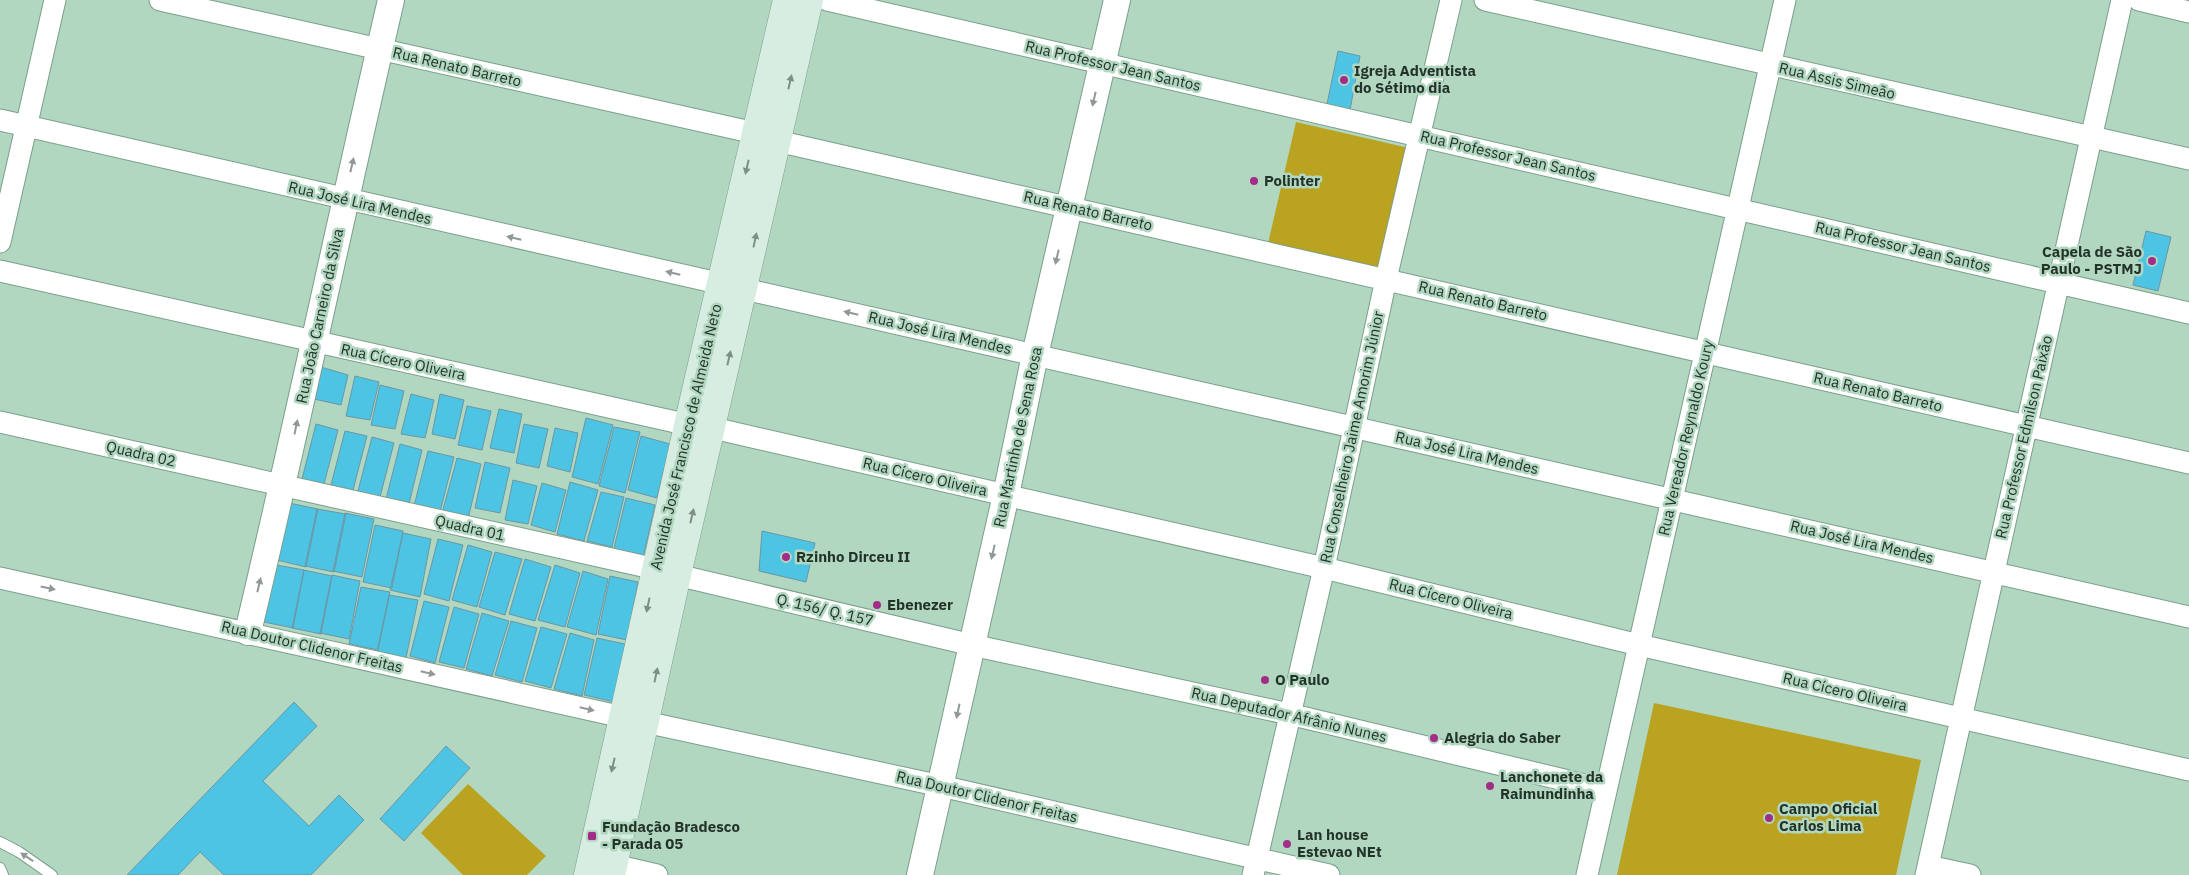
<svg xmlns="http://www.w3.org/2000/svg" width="2189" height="875" viewBox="0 0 2189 875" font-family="'IBM Plex Sans',sans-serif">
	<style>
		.green { fill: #b9a320 }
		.building { fill: #4dc4e4; stroke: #6c96a4 }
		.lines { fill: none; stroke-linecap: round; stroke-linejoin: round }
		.service-casing { stroke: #7b9f8a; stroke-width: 12 }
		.minor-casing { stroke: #7b9f8a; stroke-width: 23 }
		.tertiary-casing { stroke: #7b9f8a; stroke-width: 28 }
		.secondary-casing { stroke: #7b9f8a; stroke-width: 29 }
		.service { stroke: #fff; stroke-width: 10 }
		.minor { stroke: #fff; stroke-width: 21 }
		.tertiary { stroke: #fff; stroke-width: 26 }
		.secondary { stroke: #d7ede1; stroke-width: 28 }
		.oneway { fill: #7e9086 }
		.oneway2 { fill: #929994 }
		.poi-dot { fill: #a22d87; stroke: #b2d7c1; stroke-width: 2 }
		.labels { text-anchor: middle; stroke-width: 5; stroke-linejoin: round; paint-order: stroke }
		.street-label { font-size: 15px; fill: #24332a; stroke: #b2d7c1 }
		.poi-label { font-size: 15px; font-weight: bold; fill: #24332a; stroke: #b2d7c1; text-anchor: start }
	</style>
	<rect width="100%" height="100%" fill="#b2d7c1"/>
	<path class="green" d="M1296,122L1409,148L1379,274L1267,248Z
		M1654,703L1921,760L1896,875H1617Z
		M468,784L546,856L527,875H463L421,833Z"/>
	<path class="building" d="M1338,51L1360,56L1350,110L1327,104Z
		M2146,231L2171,237L2158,291L2133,285Z
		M321,367L348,375L341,405L314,399Z
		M355,376L379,382L370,420L346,416Z
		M380,385L404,391L395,429L371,425Z
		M411,394L434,400L425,438L401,434Z
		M440,394L464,400L455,439L432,434Z
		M467,406L491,411L482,450L458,445Z
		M499,409L522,414L514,453L490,448Z
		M586,418L613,425L598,484L572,477Z
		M316,424L338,430L324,484L302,479Z
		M524,424L548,429L539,468L516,463Z
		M614,427L640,432L625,493L599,486Z
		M555,428L578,433L570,472L547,466Z
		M345,431L367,436L353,490L331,485Z
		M641,436L670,444L657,498L628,490Z
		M372,437L394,443L380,497L358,491Z
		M400,444L422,450L409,504L386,499Z
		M428,451L454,457L440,512L414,506Z
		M457,458L481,464L468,519L442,513Z
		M485,462L510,468L500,513L475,508Z
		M513,480L537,486L528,524L505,520Z
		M570,482L598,490L584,541L557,534Z
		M542,483L566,490L555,532L531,525Z
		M601,492L624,497L612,547L587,541Z
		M626,498L655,505L643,558L613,552Z
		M289,503L318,509L306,567L277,560Z
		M317,509L346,514L334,572L305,566Z
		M345,513L374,519L362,577L333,571Z
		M375,525L403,531L392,588L363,582Z
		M762,531L815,543L806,582L759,571Z
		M403,533L431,539L420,597L390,590Z
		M438,539L463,545L449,601L424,594Z
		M468,545L492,552L477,607L452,600Z
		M495,552L522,559L505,615L479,607Z
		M525,559L551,567L535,621L509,614Z
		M276,565L304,570L293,628L264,622Z
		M555,565L580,573L565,627L538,620Z
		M304,570L332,576L321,634L292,628Z
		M583,571L608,579L596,635L567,627Z
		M332,575L360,581L349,639L320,633Z
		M610,576L638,582L627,640L598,634Z
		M361,587L390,592L378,650L349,644Z
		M389,595L418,600L406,658L377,652Z
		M424,601L449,607L435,663L410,656Z
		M454,607L479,614L464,668L439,662Z
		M482,613L509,621L492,676L466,669Z
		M511,621L537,628L522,682L495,675Z
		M541,627L567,634L551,688L525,681Z
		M570,633L594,640L582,696L554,689Z
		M597,638L625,644L614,702L584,695Z
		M294,702L317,726L263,781L309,826L339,795L364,820L311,875H224L200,852L178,875H127Z
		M446,746L470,768L404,841L380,819Z"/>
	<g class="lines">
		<defs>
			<path id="service" d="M0,842L19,852L52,875
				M0,868L3,875"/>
			<path id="minor" d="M160,0L755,133
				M827,0L2189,313
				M1485,0L2189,159
				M2139,0L2189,12
				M0,120L2189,617
				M777,141L2189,463
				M0,242L55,0
				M0,271L689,425
				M0,422L656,569
				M713,428L1324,568L1639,645L2189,770
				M677,575L972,645L1289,714L1606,790
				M0,578L645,722L941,786L1329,875
				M614,865L657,875
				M1928,866L1970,875
				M1253,875L1324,568L1386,279L1451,0
				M1587,875L1785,0
				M1926,875L2122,0"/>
			<path id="tertiary" d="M248,632C298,422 342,211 391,0
				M920,875L1006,495L1035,355L1117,0"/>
			<path id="secondary" d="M588,875L694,399L787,0
				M611,875L677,575L809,0"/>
		</defs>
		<use href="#service" class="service-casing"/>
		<use href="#minor" class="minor-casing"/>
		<use href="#tertiary" class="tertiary-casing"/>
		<use href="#secondary" class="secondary-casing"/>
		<use href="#service" class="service"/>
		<use href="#minor" class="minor"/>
		<use href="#tertiary" class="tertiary"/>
		<use href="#secondary" class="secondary"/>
	</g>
	<defs><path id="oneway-solid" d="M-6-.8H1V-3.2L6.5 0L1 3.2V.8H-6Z" transform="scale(1.25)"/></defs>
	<g class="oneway">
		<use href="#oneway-solid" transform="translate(790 82) rotate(-77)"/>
		<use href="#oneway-solid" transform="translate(747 167) rotate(103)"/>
		<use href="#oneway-solid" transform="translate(755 240) rotate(-78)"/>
		<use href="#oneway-solid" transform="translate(729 358) rotate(-77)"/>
		<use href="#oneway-solid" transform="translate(692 516) rotate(-77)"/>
		<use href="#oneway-solid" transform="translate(648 605) rotate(102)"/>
		<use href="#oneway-solid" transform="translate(656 675) rotate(-78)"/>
		<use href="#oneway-solid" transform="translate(613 765) rotate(103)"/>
	</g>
	<g class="oneway2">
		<use href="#oneway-solid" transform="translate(1094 99) rotate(103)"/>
		<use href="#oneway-solid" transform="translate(352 165) rotate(-77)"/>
		<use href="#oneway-solid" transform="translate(514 238) rotate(-167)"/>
		<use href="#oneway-solid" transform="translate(1057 257) rotate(103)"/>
		<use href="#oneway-solid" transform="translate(673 273) rotate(-167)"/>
		<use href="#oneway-solid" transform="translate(851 313) rotate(-167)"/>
		<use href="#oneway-solid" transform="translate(296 427) rotate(-78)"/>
		<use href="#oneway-solid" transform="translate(993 552) rotate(103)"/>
		<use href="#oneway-solid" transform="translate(259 585) rotate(-77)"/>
		<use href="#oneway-solid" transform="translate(48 588) rotate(12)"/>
		<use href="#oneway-solid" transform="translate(428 673) rotate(13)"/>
		<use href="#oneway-solid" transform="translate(587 709) rotate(13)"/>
		<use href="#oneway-solid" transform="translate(958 711) rotate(102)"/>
		<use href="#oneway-solid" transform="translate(27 857) rotate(-147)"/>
	</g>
	<g class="poi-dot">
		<circle cx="1344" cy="80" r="5"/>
		<circle cx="1254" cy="181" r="5"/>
		<circle cx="2152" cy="261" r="5"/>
		<circle cx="786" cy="557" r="5"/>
		<circle cx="877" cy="605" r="5"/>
		<circle cx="1265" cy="680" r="5"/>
		<circle cx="1434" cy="738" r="5"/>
		<circle cx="1490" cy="786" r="5"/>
		<circle cx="1769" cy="818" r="5"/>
		<rect x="587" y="831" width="10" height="10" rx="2.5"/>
		<circle cx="1287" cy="844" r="5"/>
	</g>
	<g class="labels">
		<g class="street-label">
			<text transform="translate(1113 66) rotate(13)" y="5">Rua Professor Jean Santos</text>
			<text transform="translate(457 67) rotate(13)" y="5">Rua Renato Barreto</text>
			<text transform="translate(1837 81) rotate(13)" y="5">Rua Assis Simeão</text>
			<text transform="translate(1508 156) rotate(13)" y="5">Rua Professor Jean Santos</text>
			<text transform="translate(360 203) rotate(13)" y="5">Rua José Lira Mendes</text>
			<text transform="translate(1088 211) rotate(13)" y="5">Rua Renato Barreto</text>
			<text transform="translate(1903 247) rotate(13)" y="5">Rua Professor Jean Santos</text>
			<text transform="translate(1483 301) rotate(13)" y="5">Rua Renato Barreto</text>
			<text transform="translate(320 316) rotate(-78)" y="5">Rua João Carneiro da Silva</text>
			<text transform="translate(940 333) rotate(13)" y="5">Rua José Lira Mendes</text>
			<text transform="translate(403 362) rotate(12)" y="5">Rua Cícero Oliveira</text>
			<text transform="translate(1878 392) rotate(13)" y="5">Rua Renato Barreto</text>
			<text transform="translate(686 437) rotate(-77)" y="5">Avenida José Francisco de Almeida Neto</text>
			<text transform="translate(1018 437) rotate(-78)" y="5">Rua Martinho de Sena Rosa</text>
			<text transform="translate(1352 437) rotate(-78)" y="5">Rua Conselheiro Jaime Amorim Júnior</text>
			<text transform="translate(2024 437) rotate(-77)" y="5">Rua Professor Edmilson Paixão</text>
			<text transform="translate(1686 438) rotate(-77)" y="5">Rua Vereador Reynaldo Koury</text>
			<text transform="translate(1467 453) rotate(13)" y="5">Rua José Lira Mendes</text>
			<text transform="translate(141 454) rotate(13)" y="5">Quadra 02</text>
			<text transform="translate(925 477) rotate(13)" y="5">Rua Cícero Oliveira</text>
			<text transform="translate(470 528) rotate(13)" y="5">Quadra 01</text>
			<text transform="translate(1862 542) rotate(13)" y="5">Rua José Lira Mendes</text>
			<text transform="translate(1451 599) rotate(14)" y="5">Rua Cícero Oliveira</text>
			<text transform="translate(825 610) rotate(13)" y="5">Q. 156/ Q. 157</text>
			<text transform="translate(312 647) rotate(13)" y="5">Rua Doutor Clidenor Freitas</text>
			<text transform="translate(1845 692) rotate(13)" y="5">Rua Cícero Oliveira</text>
			<text transform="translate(1289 715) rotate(13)" y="5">Rua Deputador Afrânio Nunes</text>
			<text transform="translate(987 797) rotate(13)" y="5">Rua Doutor Clidenor Freitas</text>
		</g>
		<g class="poi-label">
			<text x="1354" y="76">Igreja Adventista<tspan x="1354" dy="17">do Sétimo dia</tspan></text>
			<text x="1264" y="186">Polinter</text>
			<text x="2142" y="257" text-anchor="end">Capela de São<tspan x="2142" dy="17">Paulo - PSTMJ</tspan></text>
			<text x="796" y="562">Rzinho Dirceu II</text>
			<text x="887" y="610">Ebenezer</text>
			<text x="1275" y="685">O Paulo</text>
			<text x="1444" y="743">Alegria do Saber</text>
			<text x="1500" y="782">Lanchonete da<tspan x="1500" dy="17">Raimundinha</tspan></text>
			<text x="1779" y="814">Campo Oficial<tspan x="1779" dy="17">Carlos Lima</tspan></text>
			<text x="602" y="832">Fundação Bradesco<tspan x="602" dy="17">- Parada 05</tspan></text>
			<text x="1297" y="840">Lan house<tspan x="1297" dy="17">Estevao NEt</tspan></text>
		</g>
	</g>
</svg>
